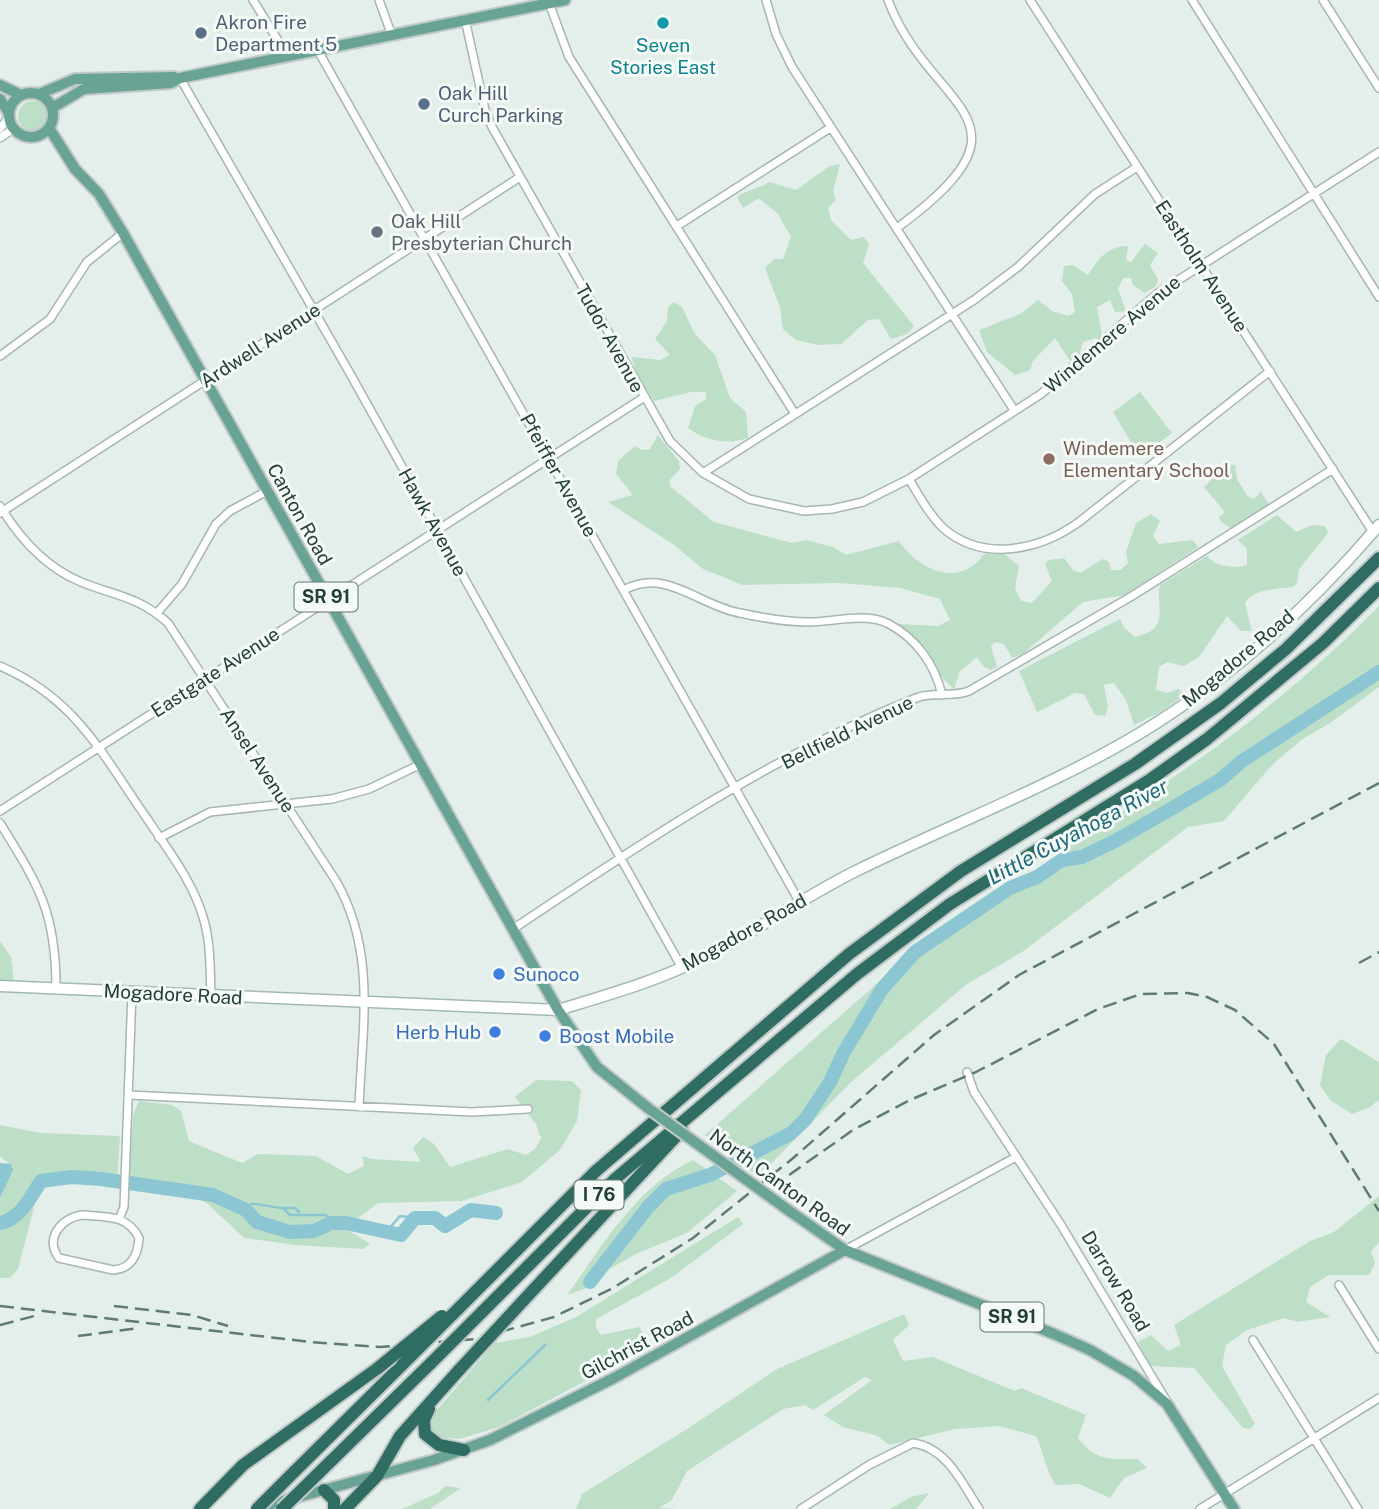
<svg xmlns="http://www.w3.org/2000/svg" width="1379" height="1509" viewBox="0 0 1379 1509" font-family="'Public Sans',sans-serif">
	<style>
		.green { fill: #bddfc7 }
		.water { fill: #8cc6d2 }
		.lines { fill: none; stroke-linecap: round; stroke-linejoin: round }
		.stream { stroke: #8cc6d2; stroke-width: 2.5 }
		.river { stroke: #8cc6d2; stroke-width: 14 }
		.street-casing { stroke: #a6b6b1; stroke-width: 10 }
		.secondary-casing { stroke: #a2b9b2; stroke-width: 13 }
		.primary-casing { stroke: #c1c9c8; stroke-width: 14 }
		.highway-casing { stroke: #c1c9c8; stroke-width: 16 }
		.street { stroke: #fff; stroke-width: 7 }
		.secondary { stroke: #fff; stroke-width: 10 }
		.primary { stroke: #68a396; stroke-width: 10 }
		.highway { stroke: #2f6c61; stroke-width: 12 }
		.rail { stroke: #5e7b74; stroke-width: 2.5; stroke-dasharray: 14 7; stroke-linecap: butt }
		.primary-bridge-casing { stroke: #c1c9c8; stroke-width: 14; stroke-linecap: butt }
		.highway-bridge-casing { stroke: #c1c9c8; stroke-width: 16; stroke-linecap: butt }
		.primary-bridge { stroke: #68a396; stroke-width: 10 }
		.highway-bridge { stroke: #2f6c61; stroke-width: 12 }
		.culture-dot { fill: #0f9aa8; stroke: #f5faf7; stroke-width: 2.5 }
		.service-dot { fill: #5c6f8a; stroke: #f5faf7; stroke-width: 2.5 }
		.worship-dot { fill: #6b7280; stroke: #f5faf7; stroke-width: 2.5 }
		.education-dot { fill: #8d6e63; stroke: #f5faf7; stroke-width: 2.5 }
		.shop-dot { fill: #3f7fe0; stroke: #f5faf7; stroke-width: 2.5 }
		.labels { text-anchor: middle; stroke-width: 6; stroke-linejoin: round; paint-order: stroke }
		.shield { fill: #f5faf7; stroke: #627772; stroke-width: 2 }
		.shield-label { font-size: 18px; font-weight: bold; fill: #233f39 }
		.service-label { font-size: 19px; fill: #4e5e75; stroke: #f5faf7; text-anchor: start }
		.culture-label { font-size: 19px; fill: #0d838f; stroke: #f5faf7 }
		.worship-label { font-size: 19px; fill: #5b616d; stroke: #f5faf7; text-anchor: start }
		.street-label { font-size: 19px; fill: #233f39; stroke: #f5faf7 }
		.education-label { font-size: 19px; fill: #785e54; stroke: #f5faf7; text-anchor: start }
		.shop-label { font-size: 19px; fill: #366cbe; stroke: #f5faf7; text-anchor: start }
		.water-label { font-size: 21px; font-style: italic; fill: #1c6a7c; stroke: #f5faf7 }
	</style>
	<rect width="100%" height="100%" fill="#e4eeea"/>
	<path class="green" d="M18 116a15 15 0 1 1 30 0a15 15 0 1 1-30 0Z
		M840,164L833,191L836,200L828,208L831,220L851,240L864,237L869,245L863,263L914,326L907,334L891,339L879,319L868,320L841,344L818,345L796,340L783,329L780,307L765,268L774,259H783L791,237L777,213L759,198L743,208L737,197C748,189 759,189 769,182L796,190L830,166Z
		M1145,244L1158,253L1150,265L1158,279L1156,286L1145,293L1133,285L1131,278H1123L1118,289L1126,311L1115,312L1110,300L1097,307L1102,336L1083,342L1079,356L1070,361L1055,338L1033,361L1030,370L1015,375L987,352L979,330L1020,314L1038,300L1052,311L1068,316L1075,312L1072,294L1062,281L1064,266L1073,265L1088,275C1099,258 1106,247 1128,246L1126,260L1131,262Z
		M674,302L682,307L695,334L715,355L730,398L746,412L748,438C727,445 705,441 688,428L695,406L706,399V392H691L654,401L636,373L632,357L660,360L670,355L655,339L667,321L668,307Z
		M1140,392L1172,433L1140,457L1113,412Z
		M658,435L679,461L680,469L669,481L671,487L714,522L792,543L806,540L833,547L846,555L899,541C919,570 959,589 984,554L1003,553L1019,566L1015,588L1021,601L1032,603L1052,581L1045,564L1049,560L1064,558L1073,570L1080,573L1103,559L1109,562L1111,570H1121L1128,563L1126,552L1136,523L1151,514L1160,521L1153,536L1159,544L1193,540L1198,547L1125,595L1083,602L1023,654L1012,658L1004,644L996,642L991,646L997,667L991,670L984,667L977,657L960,671L954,689C932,671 921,643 897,624L938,626L950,620L940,599L900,588L840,583L743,585L703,569L674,545L608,502L633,495L616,474L618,461L635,446L642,450L650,449Z
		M1226,465H1235L1237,479L1248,497L1254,499L1261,492L1270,506L1233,529L1221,522L1219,517L1225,512L1204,487Z
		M1277,515L1296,532L1312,525L1325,526L1328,533L1299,569L1297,583L1293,587C1278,589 1253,588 1245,603L1252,631H1241L1227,616L1199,657L1184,666L1167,662L1159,667L1156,690L1167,693L1178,689L1186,694L1161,712L1134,725L1126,700L1114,683L1104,685L1108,707L1105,716L1095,715L1084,694L1075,693L1037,712L1019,671L1120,619L1124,628L1135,637C1172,628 1155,610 1160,585L1207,556C1217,568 1234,568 1247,565V549L1238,540Z
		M1379,606V687L1330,723L1301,740L1271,766L1224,821L1188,827L1022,952L967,984L851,1082L758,1177L705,1135L931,936L1062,854V849C1177,780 1285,702 1379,606Z
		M0,941L11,957L14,981L0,980Z
		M1341,1039L1379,1062V1100L1370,1107L1352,1114L1330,1100L1320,1085L1326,1055Z
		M536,1080L572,1081L581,1090L577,1121L560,1150L522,1182L462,1201L378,1203L345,1228L370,1244L363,1249L295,1245L244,1238L208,1204L185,1192L129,1185L133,1115L139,1101L172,1105L181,1111L189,1141L242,1163L258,1154L316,1156L348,1174L364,1166L362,1156L373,1159L421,1162L413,1148L423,1137L434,1144L450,1167L508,1149L526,1155L536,1148L541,1138L536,1124L515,1097Z
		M0,1125L41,1133L120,1136L117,1183L72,1177L41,1181L18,1269L10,1278H0V1199L13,1167L0,1156Z
		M693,1160L737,1191L687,1233L636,1254L604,1272L592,1286L567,1295C604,1244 635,1188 693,1160Z
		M1379,1196V1242L1371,1252L1375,1263L1369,1275H1329L1310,1287L1306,1302L1330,1317L1297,1322L1284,1318L1247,1330L1226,1345L1222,1366L1255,1424L1250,1429L1243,1428L1194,1368L1151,1366L1138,1342L1151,1335L1168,1351L1181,1345L1174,1325L1310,1241L1334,1232Z
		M738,1217L743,1224L671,1278L596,1319V1328L601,1335L639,1327L651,1346L499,1427L459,1439L436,1437L430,1428L436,1411L495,1343L530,1337L576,1317Z
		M904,1314L909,1325L893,1340L903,1361L933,1357L1015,1391L1021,1388L1086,1415L1078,1438C1096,1462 1110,1459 1138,1459L1147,1468L1124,1478L1110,1498L1079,1484L1056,1485C1045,1469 1044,1453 1036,1436L999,1426L955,1429L889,1445L878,1436L843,1427L824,1415L872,1380L865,1377L813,1410L805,1405L783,1409L687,1471L672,1500L659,1508L676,1509H576L582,1494L687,1429L777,1369Z
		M445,1486L461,1488L430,1509H402L438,1493Z
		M929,1493L916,1509H890L911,1497Z"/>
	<path class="water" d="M0,1163L11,1164L13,1170L0,1198Z"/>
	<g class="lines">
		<path class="stream" d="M283,1208H295L299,1212
			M246,1210L251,1204C261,1203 272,1208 283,1208L290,1215H326L331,1223
			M387,1231L400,1216L415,1218
			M590,1282L591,1280
			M488,1400L545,1345"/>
		<path class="river" d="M0,1223C20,1220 31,1196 41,1181L72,1177L101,1179L213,1195L246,1210L257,1222L290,1232L314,1231L331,1223H346L401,1235L415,1218H435L445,1226L471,1210L496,1213
			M590,1282L648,1207L666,1189L710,1175L790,1134L805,1120L830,1082L844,1052L882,989L915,952L1010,888L1037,877L1062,860L1082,857L1115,841L1164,813L1220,780L1242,761L1379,672"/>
		<defs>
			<path id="street" d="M253,0L287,55
				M379,0L391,33
				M766,0L776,34L792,67L1014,410
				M888,0C930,112 1048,117 897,228
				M1030,0L1373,532
				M1192,0L1379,297
				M1323,0L1379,88
				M549,3L569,57L795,414
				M465,19L485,110L492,127L670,441L703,473L749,499L804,511L832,509L863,502L909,479L1041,394L1158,293L1379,152
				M317,49L799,901
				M180,78L348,370L682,968
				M0,129L8,118
				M0,138L13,129
				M677,226L830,128
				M0,356L50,319L87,262L123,233
				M703,473L974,300L1018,267L1095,194L1137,167
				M909,479C919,496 929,514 943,528C983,563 1040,550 1079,522L1270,371
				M0,506C20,539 45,567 81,582C115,596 138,596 168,623L336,881C377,952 362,1028 359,1107
				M0,513L520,177
				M624,590C666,567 699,606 740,613C763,618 786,622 809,622C834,622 866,612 889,624C917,639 935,665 942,695
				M157,613L182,584L216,524L230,511L267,491
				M0,666C77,699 103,756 148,820C168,850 193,882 203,917C211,942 210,970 211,996
				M0,811L643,398
				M0,823C39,886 56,912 56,988
				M159,838L210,812L332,799L369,789L421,764
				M513,929C641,843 773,755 916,698C933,691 951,698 969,691L1132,596L1333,469
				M967,1072L974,1092L1061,1225L1166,1400
				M129,1095L472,1112L528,1109
				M82,1215C106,1217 127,1214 139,1238C138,1255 131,1269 113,1270L59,1258C44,1239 61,1218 82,1215Z
				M120,1217L124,1207L132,993
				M845,1250L1016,1157
				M1339,1285L1379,1349
				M1253,1340L1358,1509
				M801,1509L869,1465L913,1443C947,1448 962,1483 979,1509
				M1200,1509L1379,1398"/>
			<path id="secondary" d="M0,986L558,1010C607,995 657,981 703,958C755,932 802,898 854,872C953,823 1066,781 1158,722C1241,669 1316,599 1379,525"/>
			<path id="primary" d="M0,85L21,95
				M9 115a22 22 0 1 1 44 0a22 22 0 1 1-44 0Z
				M39,94L75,79L174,77
				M0,99L8,112
				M52,108L84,89L171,83L180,78L565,0
				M49,128L75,169L99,194L123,233L558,1010L597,1067L648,1108
				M788,1210L845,1250L1054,1334L1090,1350L1134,1376L1167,1404L1234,1509
				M257,1508L434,1460L490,1440L614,1378L845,1250"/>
			<path id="highway" d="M522,1302L682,1130
				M482,1312L615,1179L857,974L950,904L1151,779L1207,739L1323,643L1379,588
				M452,1315L596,1171L849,954L961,871L1135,764L1221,703L1286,649L1379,558
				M429,1409L424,1420L425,1434L439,1445L464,1450
				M329,1463L431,1363
				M294,1472L402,1365
				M324,1490L334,1500V1509
				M200,1509L243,1465L378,1368
				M345,1509L377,1476L400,1436L460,1369"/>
		</defs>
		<use href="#street" class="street-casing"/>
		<use href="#secondary" class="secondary-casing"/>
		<use href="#primary" class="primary-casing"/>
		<use href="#highway" class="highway-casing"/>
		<use href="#street" class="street"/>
		<use href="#secondary" class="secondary"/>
		<use href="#primary" class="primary"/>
		<use href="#highway" class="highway"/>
		<path class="rail" d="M1359,963L1379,952
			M772,1187L853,1130L910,1100L976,1072L1098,1009L1141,994L1188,993L1207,997L1235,1010L1274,1044L1379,1211
			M0,1306L311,1342L380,1347L475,1339L554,1317L613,1288L693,1238L792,1159L934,1035L1019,975L1379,783
			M114,1306L192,1315L228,1326
			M0,1325L38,1315
			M78,1336L139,1328"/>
		<defs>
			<path id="primary-bridge" d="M648,1108L788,1210"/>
			<path id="highway-bridge" d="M431,1363L482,1312
				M402,1365L452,1315
				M378,1368L442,1316
				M460,1369L522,1302
				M257,1509L294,1472
				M282,1509L329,1463"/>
		</defs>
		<use href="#primary-bridge" class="primary-bridge-casing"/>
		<use href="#highway-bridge" class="highway-bridge-casing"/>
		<use href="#primary-bridge" class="primary-bridge"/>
		<use href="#highway-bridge" class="highway-bridge"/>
	</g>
	<circle class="culture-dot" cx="663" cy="23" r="7"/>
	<g class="service-dot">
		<circle cx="201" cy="33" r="7"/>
		<circle cx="424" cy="104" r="7"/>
	</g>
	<circle class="worship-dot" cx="377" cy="232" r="7"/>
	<circle class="education-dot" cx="1049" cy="459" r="7"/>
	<g class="shop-dot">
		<circle cx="499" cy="974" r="7"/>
		<circle cx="495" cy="1032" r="7"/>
		<circle cx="545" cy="1036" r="7"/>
	</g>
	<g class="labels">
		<g class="shield">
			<rect x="294.5" y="582.5" width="63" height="29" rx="5"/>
			<rect x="574.5" y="1180.5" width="49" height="29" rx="5"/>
			<rect x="980.5" y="1302.5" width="63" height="29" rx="5"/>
		</g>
		<g class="shield-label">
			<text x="326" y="603">SR 91</text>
			<text x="599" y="1201">I 76</text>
			<text x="1012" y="1323">SR 91</text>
		</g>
		<g class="service-label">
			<text x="215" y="29">Akron Fire<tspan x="215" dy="22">Department 5</tspan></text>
			<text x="438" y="100">Oak Hill<tspan x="438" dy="22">Curch Parking</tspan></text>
		</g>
		<g class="culture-label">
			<text x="663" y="52">Seven<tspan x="663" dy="22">Stories East</tspan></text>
		</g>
		<g class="worship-label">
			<text x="391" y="228">Oak Hill<tspan x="391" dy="22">Presbyterian Church</tspan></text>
		</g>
		<g class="street-label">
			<text transform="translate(1202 266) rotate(57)" y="7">Eastholm Avenue</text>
			<text transform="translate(1112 334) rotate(-40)" y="7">Windemere Avenue</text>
			<text transform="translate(610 338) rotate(61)" y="7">Tudor Avenue</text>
			<text transform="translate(260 345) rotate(-33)" y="7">Ardwell Avenue</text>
			<text transform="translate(559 475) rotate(61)" y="7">Pfeiffer Avenue</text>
			<text transform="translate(300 514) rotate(61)" y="7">Canton Road</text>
			<text transform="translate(433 522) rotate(61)" y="7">Hawk Avenue</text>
			<text transform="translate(1238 658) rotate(-40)" y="7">Mogadore Road</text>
			<text transform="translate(215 672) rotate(-33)" y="7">Eastgate Avenue</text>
			<text transform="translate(847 732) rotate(-26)" y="7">Bellfield Avenue</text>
			<text transform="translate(258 760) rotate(57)" y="7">Ansel Avenue</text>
			<text transform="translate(744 932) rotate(-29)" y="7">Mogadore Road</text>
			<text transform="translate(173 994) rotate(3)" y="7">Mogadore Road</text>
			<text transform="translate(780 1182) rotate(36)" y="7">North Canton Road</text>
			<text transform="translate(1116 1281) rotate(59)" y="7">Darrow Road</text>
			<text transform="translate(637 1345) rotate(-28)" y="7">Gilchrist Road</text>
		</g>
		<g class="education-label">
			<text x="1063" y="455">Windemere<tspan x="1063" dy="22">Elementary School</tspan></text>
		</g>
		<g class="shop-label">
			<text x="513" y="981">Sunoco</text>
			<text x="481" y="1039" text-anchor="end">Herb Hub</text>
			<text x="559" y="1043">Boost Mobile</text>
		</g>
		<g class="water-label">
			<text transform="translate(1078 832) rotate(-28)" y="7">Little Cuyahoga River</text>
		</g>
	</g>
</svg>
